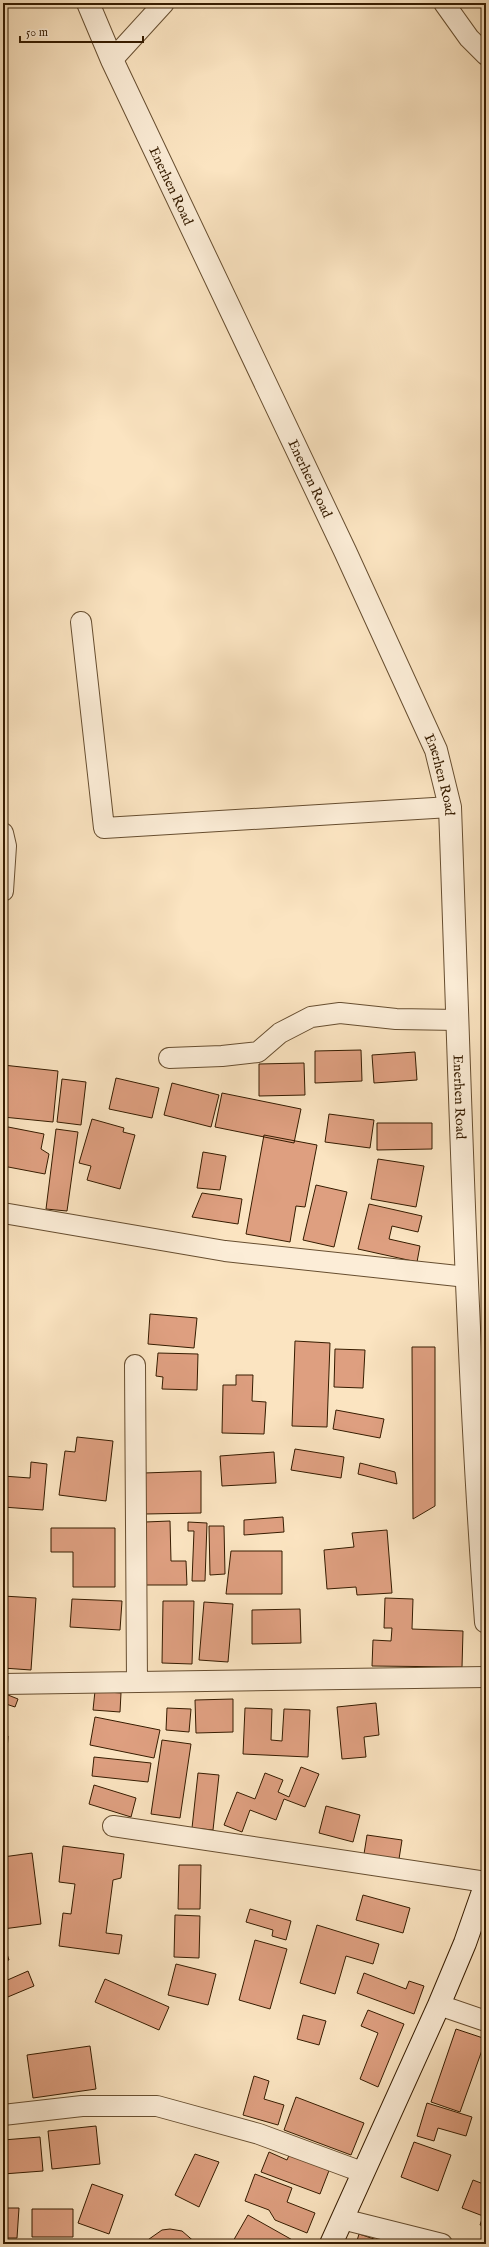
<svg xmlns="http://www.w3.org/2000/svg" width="489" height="2247" viewBox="0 0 489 2247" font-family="'IM FELL English',serif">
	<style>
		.building { fill: #de9f80; stroke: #361c00 }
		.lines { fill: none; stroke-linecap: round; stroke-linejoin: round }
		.minor-casing { stroke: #674e30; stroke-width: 22 }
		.tertiary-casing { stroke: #674e30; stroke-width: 24 }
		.secondary-casing { stroke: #361c00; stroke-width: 24 }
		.minor { stroke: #fcedd7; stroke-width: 20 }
		.tertiary { stroke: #fcedd7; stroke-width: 22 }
		.secondary { stroke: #fcedd7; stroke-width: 22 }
		.labels { text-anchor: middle; stroke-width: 3; stroke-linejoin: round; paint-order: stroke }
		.street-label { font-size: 14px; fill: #361c00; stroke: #fcedd7 }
	</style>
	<rect width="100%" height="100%" fill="#fbe4c1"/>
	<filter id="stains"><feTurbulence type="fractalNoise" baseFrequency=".005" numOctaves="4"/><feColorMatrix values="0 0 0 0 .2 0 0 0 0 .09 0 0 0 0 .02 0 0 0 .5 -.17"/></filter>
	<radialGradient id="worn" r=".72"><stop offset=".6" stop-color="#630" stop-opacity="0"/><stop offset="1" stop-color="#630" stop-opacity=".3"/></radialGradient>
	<path class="building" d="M361,1050L362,1081L315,1083V1051Z
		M415,1052L417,1080L374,1083L372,1055Z
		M304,1063L305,1095L259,1096V1064Z
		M3,1065L58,1071L53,1122L3,1117Z
		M116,1078L159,1088L152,1118L109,1109Z
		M62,1079L86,1082L81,1125L57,1122Z
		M172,1083L219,1095L211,1127L164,1115Z
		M222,1093L301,1109L294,1143L215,1127Z
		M329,1114L374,1120L370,1148L325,1142Z
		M92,1119L124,1128L123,1132L135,1135L120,1189L87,1180L91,1166L79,1163Z
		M377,1123H432V1149L377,1150Z
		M3,1126L44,1134L41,1149L49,1154L45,1174L3,1166Z
		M56,1129L78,1132L67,1211L46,1209Z
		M264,1135L317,1145L305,1207L296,1206L290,1242L246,1234Z
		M203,1152L226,1156L220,1190L197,1188Z
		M378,1159L424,1166L416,1207L371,1199Z
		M316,1185L347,1192L334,1247L303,1240Z
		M202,1193L242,1199L238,1224L192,1217Z
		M369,1204L422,1216L418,1232L392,1226L389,1239L420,1246L417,1262L358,1249Z
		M150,1314L197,1318L194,1348L148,1344Z
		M295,1341L330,1343L327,1427L292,1426Z
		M412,1347H435V1506L413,1519Z
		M335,1349L365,1350L363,1388L334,1387Z
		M158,1353L198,1354L197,1390L162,1389L163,1377L156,1376Z
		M236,1375H253L252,1401L266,1402L264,1434L222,1433L223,1385H236Z
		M336,1410L384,1419L380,1438L333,1429Z
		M77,1437L113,1441L106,1501L59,1495L65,1451L75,1452Z
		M295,1449L344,1457L341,1478L291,1470Z
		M274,1452L276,1483L222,1486L220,1456Z
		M31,1462L47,1464L43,1510L3,1507V1476L30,1478Z
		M360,1463L395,1472L397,1484L358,1474Z
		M201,1471V1513L145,1514L144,1473Z
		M283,1517L284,1532L244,1535V1520Z
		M170,1521L171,1561H186L187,1585H146L145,1522Z
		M188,1522L207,1523L205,1581H192L194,1531H188Z
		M209,1526H224L225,1574L210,1575Z
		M51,1528H115V1587H73V1552H51Z
		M387,1530L392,1593L357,1595L356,1587L327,1589L324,1550L354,1547L352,1533Z
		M231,1551H282V1594H226Z
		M3,1596L36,1598L31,1670L3,1668Z
		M385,1598L413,1599L412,1629L463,1631L462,1667L372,1666L373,1640L391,1641L392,1628H384Z
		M72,1599L122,1601L120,1630L70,1627Z
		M163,1601H194L192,1664L162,1663Z
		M204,1602L233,1604L228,1662L199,1660Z
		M300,1609L301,1643L252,1644V1610Z
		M95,1691L121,1693L120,1712L93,1710Z
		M3,1693L18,1699L15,1707L3,1703Z
		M233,1699V1732L196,1733L195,1700Z
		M376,1703L379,1735L364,1737L366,1757L342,1759L337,1707Z
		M167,1708L191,1709L189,1732L166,1730Z
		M245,1708L272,1709L271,1740L282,1741L284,1709L310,1710L308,1757L243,1754Z
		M95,1717L160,1730L154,1758L90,1745Z
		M3,1736H8L7,1751H3Z
		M162,1740L191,1744L180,1818L151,1814Z
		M94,1757L151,1763L148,1782L92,1776Z
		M301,1767L319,1774L305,1807L284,1799L276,1820L250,1810L242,1832L224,1825L237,1792L255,1799L265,1773L283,1780L278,1792L289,1797Z
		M198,1773L219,1775L213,1830L192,1828Z
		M94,1785L136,1798L131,1817L89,1804Z
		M326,1806L360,1815L353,1842L319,1833Z
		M367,1835L402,1840L399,1859L364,1854Z
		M63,1846L124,1854L121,1878L113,1880L106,1933L122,1935L119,1954L59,1946L63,1913L71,1914L75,1884L59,1882Z
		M32,1853L41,1924L3,1929V1857Z
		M179,1865H201L200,1909H178Z
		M363,1895L410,1908L403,1933L356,1920Z
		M250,1909L291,1921L286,1940L272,1936L273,1930L246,1922Z
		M175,1915L200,1916L199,1958L174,1957Z
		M317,1925L379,1944L373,1964L346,1956L335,1994L300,1983Z
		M255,1940L287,1949L270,2009L239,2000Z
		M3,1948H5L9,1960L3,1961Z
		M176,1964L216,1974L208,2005L168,1995Z
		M28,1971L34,1986L3,1999V1982Z
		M364,1973L406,1989L409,1981L424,1986L414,2014L357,1993Z
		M105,1979L169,2007L159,2030L95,2002Z
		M368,2010L404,2024L378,2087L360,2079L378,2033L361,2026Z
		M303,2015L326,2021L319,2045L297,2039Z
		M456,2029L486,2039L460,2112L431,2102Z
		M90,2046L96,2089L33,2098L27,2055Z
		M254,2076L269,2081L264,2099L284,2105L278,2125L243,2115Z
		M296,2097L364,2123L351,2155L284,2130Z
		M427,2103L472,2117L466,2136L438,2128L434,2141L417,2136Z
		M96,2126L100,2164L52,2169L48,2131Z
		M40,2137L43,2171L3,2174V2140Z
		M414,2142L451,2155L438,2191L401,2177Z
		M269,2152L287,2160L290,2153L330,2168L320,2194L261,2172Z
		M195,2154L219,2162L199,2207L175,2195Z
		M255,2174L292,2188L287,2202L315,2213L307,2233L275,2220L269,2210L245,2201Z
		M473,2180L486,2185V2227L480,2225L483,2216L462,2208Z
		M92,2184L123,2195L109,2234L78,2223Z
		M3,2208H19L17,2238H3Z
		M32,2209H73V2237H32Z
		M248,2215L296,2242L295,2244L232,2243Z
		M170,2229L182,2231L197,2244H142L162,2230Z
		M359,2234L389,2244H356Z"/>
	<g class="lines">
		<defs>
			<path id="minor" d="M444,3L469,38L486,55
				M112,60L164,3
				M81,622L104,828L450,807
				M3,833L6,846L3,891
				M169,1058L222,1056L258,1052L280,1033L311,1017L340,1013L396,1019L458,1020
				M3,1213L225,1251L467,1277
				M135,1365L137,1682
				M3,1684L486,1677
				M113,1826L486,1882
				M439,2005L486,2021
				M3,2115L82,2106H157L259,2134L362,2172
				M342,2219L442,2244"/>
			<g id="tertiary">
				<path id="s1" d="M88,3L112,60L345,551L436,750L450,807C460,1078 466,1351 486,1622"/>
			</g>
			<path id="secondary" d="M331,2244L439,2005L465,1943L486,1883"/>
		</defs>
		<use href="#minor" class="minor-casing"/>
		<use href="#tertiary" class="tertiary-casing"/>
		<use href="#secondary" class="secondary-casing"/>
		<use href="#minor" class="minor"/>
		<use href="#tertiary" class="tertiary"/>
		<use href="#secondary" class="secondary"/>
	</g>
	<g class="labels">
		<g class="street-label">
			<text dy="5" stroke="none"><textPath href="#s1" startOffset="201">Enerhen Road</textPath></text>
			<text dy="5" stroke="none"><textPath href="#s1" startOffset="525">Enerhen Road</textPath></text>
			<text dy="5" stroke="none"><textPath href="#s1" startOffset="849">Enerhen Road</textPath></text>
			<text dy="5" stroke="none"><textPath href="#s1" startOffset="1173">Enerhen Road</textPath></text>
		</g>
	</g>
	<rect width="489" height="2247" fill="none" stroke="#fbe4c1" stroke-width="16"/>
	<rect x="4" y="4" width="481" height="2239" fill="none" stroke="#361c00" stroke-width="2"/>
	<rect x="8" y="8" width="473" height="2231" fill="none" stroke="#361c00"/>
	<path d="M20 36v6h123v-6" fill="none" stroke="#361c00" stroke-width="2"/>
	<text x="26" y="36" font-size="12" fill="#361c00" stroke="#fcedd7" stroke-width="3" paint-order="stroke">50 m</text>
	<rect width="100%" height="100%" filter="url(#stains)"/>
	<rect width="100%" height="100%" fill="url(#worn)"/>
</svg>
